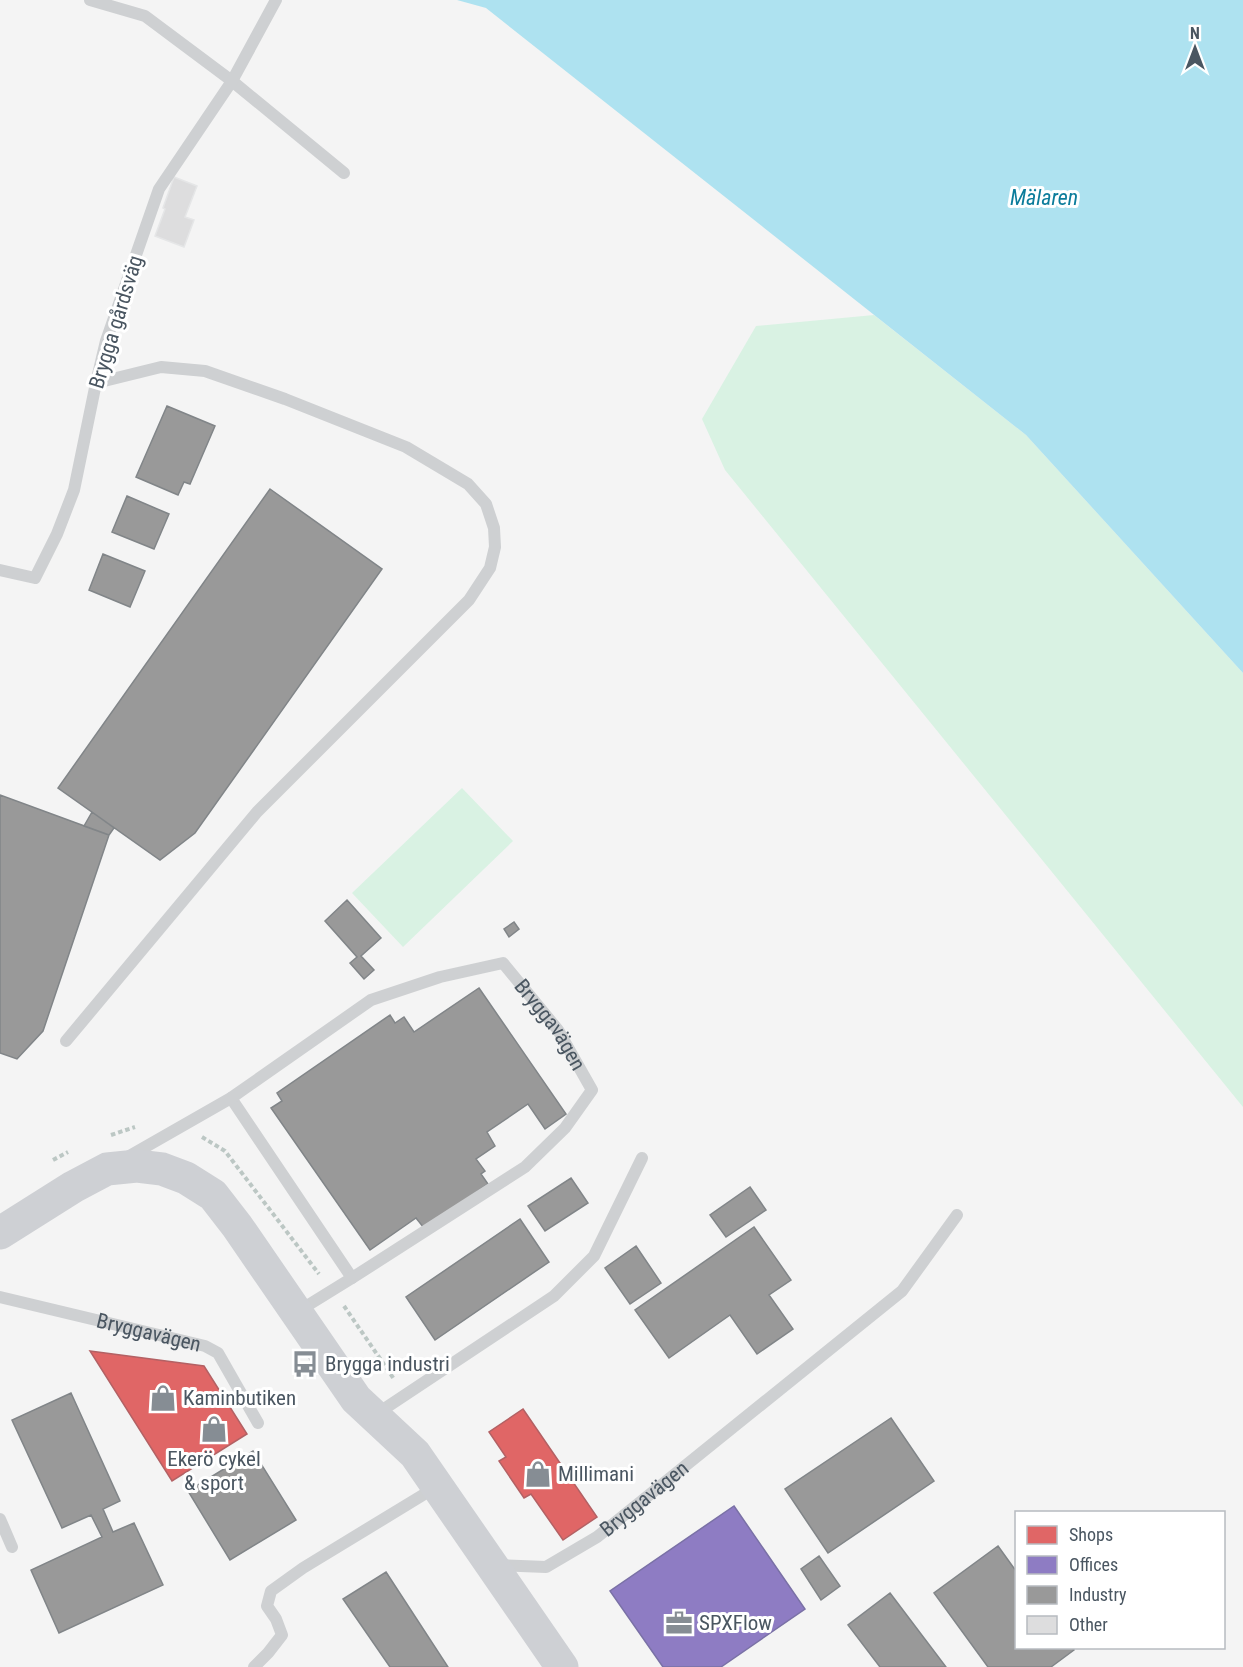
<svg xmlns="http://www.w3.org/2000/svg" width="1243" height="1667" viewBox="0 0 1243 1667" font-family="'Roboto Condensed',sans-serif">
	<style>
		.green { fill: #d9f2e3 }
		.water { fill: #aee2f0 }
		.shops { fill: #e06666; stroke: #b36164; stroke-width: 1.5 }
		.offices { fill: #8e7cc3; stroke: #7a71a6; stroke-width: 1.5 }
		.industry { fill: #999; stroke: #818588; stroke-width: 1.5 }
		.building { fill: #ddddde; stroke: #e5e6e7; stroke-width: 1.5 }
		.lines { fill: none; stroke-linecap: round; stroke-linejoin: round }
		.path { stroke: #bcc7c4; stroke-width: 4; stroke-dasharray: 4.5 3; stroke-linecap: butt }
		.service { stroke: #ced0d2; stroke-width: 12 }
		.secondary { stroke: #ced0d4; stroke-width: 33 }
		.labels { text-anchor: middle; stroke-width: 6; stroke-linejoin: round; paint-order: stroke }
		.street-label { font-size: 21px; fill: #4a5661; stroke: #fff }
		.poi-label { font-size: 21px; fill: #4a5661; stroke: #fff; text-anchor: start }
		.water-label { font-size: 22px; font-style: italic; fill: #0c7c9b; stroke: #fff }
	</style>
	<rect width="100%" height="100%" fill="#f4f4f4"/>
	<path class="green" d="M874,315L1026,435L1243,673V1107L725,470L702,419L756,326Z
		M462,788L513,841L403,947L352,893Z"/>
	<path class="water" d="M457,0H1243V673L1026,435L486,8Z"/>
	<path class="shops" d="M90,1351L204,1366L247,1434L172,1481Z
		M523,1409L597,1517L563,1540L531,1494L524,1498L499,1461L506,1457L489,1432Z"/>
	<path class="offices" d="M734,1506L805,1609L721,1667H663L610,1591Z"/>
	<path class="industry" d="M167,406L215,426L190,484L184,482L178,495L136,477Z
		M270,489L382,569L195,833L160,860L58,788Z
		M127,496L169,514L154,549L112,532Z
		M103,554L145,571L130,607L89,590Z
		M0,795L109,835L43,1031L17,1059L0,1053Z
		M92,812L114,828L109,835L84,826Z
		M347,900L381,938L361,956L374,970L364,979L350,963L357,957L325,921Z
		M514,922L519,929L509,937L504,929Z
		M479,988L566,1114L545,1129L528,1104L487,1132L495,1146L476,1159L485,1171L481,1174L488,1184L424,1228L416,1218L370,1250L271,1108L282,1101L277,1093L390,1015L395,1023L404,1017L414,1032Z
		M571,1178L588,1203L545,1231L528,1206Z
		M750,1187L766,1210L726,1237L710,1215Z
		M520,1219L549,1262L435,1340L406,1297Z
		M754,1227L791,1280L769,1295L793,1329L757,1354L730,1315L669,1358L635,1310Z
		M636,1246L661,1283L630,1304L605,1268Z
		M71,1393L120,1501L103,1509L113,1532L134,1523L163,1585L59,1633L31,1570L102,1537L91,1515L62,1528L12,1420Z
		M891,1418L934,1481L828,1553L785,1489Z
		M253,1451L296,1520L230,1560L188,1491Z
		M998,1546L1016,1571V1648H1072L1074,1650L1051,1667H988L934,1593Z
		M819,1556L840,1586L821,1600L801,1569Z
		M386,1572L448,1667H390L343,1599Z
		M890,1593L946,1667H880L848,1625Z"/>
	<path class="building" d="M174,177L197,186L185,217L194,220L184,247L155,236L165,209L163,208Z"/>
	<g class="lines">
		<path class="path" d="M111,1135L135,1127
			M202,1137L225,1151L319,1274
			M53,1160L68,1152
			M344,1306L394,1379"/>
		<g class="service">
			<path d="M90,0L145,16L232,81L344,173"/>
			<path d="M0,570L35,578L57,534L74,490L96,383L106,341L159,189L232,81L276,0"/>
			<path d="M66,1041L257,812L469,600L490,568L495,547L494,528L486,504L468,484L406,447L285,399L205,371L161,367L96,383"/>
			<path d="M231,1098L352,1278L297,1312"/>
			<path id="s1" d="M126,1158L231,1098L371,1000L440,977L503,963L558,1030L592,1090L565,1128L525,1167L352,1278"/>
			<path id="s2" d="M0,1297L205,1346L218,1353L258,1423"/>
			<path d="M375,1415L554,1296L594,1256L642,1158"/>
			<path d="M0,1519L12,1547"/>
			<path id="s3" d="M496,1565L546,1567L597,1537L902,1291L957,1215"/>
			<path d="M254,1667L268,1653L282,1635L276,1619L267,1606L271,1591L303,1568L436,1487"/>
		</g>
		<path class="secondary" d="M0,1233L73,1187L107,1169L137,1166L162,1169L186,1178L213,1195L237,1226L356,1399L415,1454L562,1667"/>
	</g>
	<defs>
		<symbol id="bus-bare" viewBox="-9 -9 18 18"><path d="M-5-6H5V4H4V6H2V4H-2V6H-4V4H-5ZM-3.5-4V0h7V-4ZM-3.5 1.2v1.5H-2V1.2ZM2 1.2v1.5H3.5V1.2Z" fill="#868d94" stroke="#fff" stroke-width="2.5" paint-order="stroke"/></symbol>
		<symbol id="shop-bare" viewBox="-9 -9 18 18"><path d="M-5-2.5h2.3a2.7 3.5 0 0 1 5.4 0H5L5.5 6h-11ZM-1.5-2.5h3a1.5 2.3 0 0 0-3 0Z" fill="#868d94" stroke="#fff" stroke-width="2.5" paint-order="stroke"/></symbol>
		<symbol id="office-bare" viewBox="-9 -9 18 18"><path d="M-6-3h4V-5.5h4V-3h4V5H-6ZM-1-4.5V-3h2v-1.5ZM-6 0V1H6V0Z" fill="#868d94" stroke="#fff" stroke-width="2.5" paint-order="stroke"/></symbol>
	</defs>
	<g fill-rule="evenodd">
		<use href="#bus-bare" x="286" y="1345" width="38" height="38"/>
		<use href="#shop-bare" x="144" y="1379" width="38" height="38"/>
		<use href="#shop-bare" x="195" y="1410" width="38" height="38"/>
		<use href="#shop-bare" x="519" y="1455" width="38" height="38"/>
		<use href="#office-bare" x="660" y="1604" width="38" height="38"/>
	</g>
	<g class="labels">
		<g class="street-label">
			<text transform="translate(116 322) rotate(-73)" y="7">Brygga gårdsväg</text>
			<text dy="7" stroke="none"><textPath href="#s1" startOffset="507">Bryggavägen</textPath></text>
			<text dy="7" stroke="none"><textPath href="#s2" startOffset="153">Bryggavägen</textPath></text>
			<text dy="7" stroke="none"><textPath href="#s3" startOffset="170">Bryggavägen</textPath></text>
		</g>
		<g class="poi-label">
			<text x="325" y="1371">Brygga industri</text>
			<text x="183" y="1405">Kaminbutiken</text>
			<text x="214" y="1466" text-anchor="middle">Ekerö cykel<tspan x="214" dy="24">&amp; sport</tspan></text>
			<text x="558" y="1481">Millimani</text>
			<text x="699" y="1630">SPXFlow</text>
		</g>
		<g class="water-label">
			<text x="1044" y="205">Mälaren</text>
		</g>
	</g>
	<rect x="1015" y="1511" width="210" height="138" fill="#ffffff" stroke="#b7bbc0" stroke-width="1.5"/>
	<rect x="1027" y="1526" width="30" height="18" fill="#e06666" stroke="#b7bbc0" stroke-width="1.5"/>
	<text x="1069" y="1541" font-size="18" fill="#4a5661">Shops</text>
	<rect x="1027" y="1556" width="30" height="18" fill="#8e7cc3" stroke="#b7bbc0" stroke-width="1.5"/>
	<text x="1069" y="1571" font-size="18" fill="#4a5661">Offices</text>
	<rect x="1027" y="1586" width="30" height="18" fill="#999999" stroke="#b7bbc0" stroke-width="1.5"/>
	<text x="1069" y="1601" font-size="18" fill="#4a5661">Industry</text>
	<rect x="1027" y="1616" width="30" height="18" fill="#ddddde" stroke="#b7bbc0" stroke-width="1.5"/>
	<text x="1069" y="1631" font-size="18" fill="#4a5661">Other</text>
	<g transform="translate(1195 48)" stroke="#ffffff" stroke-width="4.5" paint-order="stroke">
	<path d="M0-4.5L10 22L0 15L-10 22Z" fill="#4a5661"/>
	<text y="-9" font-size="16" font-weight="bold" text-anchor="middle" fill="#4a5661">N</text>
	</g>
</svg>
